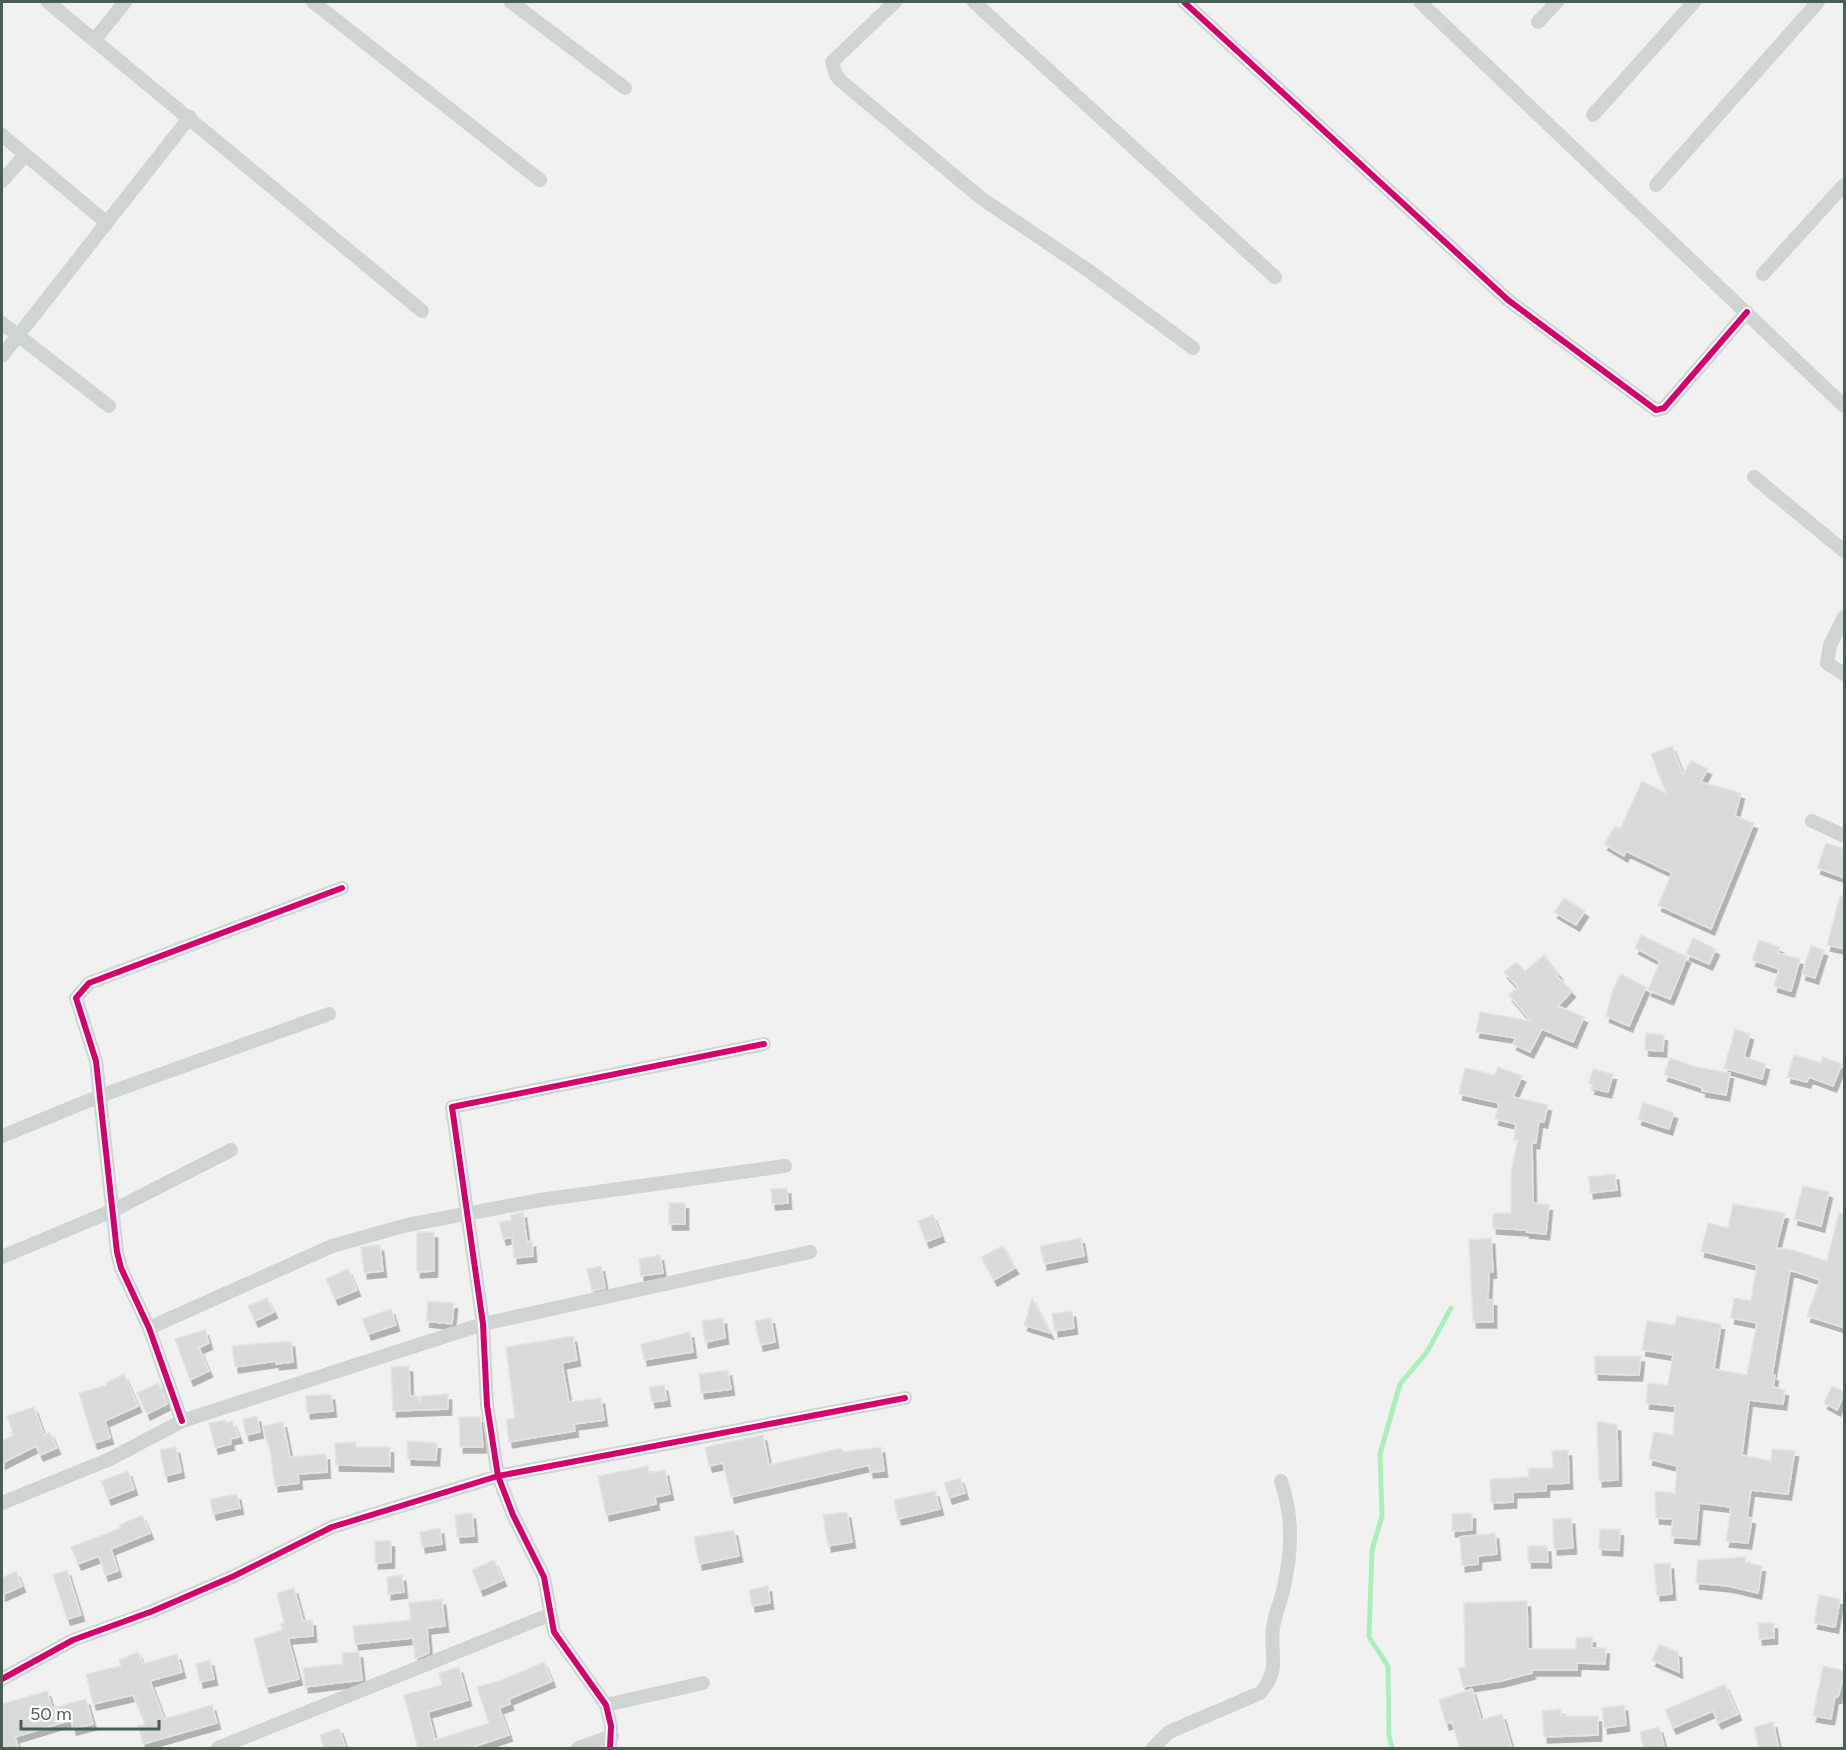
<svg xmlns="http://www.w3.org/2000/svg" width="1846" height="1750" viewBox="0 0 1846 1750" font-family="Figtree,sans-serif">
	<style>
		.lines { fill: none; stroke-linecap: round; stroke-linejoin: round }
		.stream { stroke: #a8f0b7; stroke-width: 5 }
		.building { fill: #d8dad9; stroke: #e3e4e4; stroke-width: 1.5; filter: url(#shadow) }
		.minor { stroke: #cfd4d2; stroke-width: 14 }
		.cycleway-casing { stroke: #fff; stroke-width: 10 }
		.cycleway { stroke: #d6006c; stroke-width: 6 }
	</style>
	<defs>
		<filter id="shadow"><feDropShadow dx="3.5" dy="6" stdDeviation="0" flood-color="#0004"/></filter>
	</defs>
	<rect width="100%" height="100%" fill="#f2f1f2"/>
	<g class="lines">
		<path class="stream" d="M1392,1748L1389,1735L1388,1666L1369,1637L1372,1550L1382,1516L1380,1454L1400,1384L1427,1352L1451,1308"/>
	</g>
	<path class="building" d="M1672,746L1683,775L1691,760L1708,769L1701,782L1741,793L1735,816L1754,823L1711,929L1658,905L1672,873L1626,851L1624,856L1604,844L1615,826L1620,829L1642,781L1666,793L1651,754Z
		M1826,843L1845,849V878L1817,868Z
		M1840,896H1845V949L1827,945Z
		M1564,898L1585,911L1576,925L1554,912Z
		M1641,935L1687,957L1670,999L1648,990L1660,961L1635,948Z
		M1693,938L1716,949L1709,964L1686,954Z
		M1759,940L1780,947L1778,953L1800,959L1791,991L1774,986L1779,969L1752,960Z
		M1811,946L1824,950L1815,978L1802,974Z
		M1544,955L1559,974L1557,976L1572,991L1558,1006L1584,1017L1573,1042L1542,1029L1530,1052L1513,1044L1516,1038L1476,1032L1480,1012L1531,1021L1509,995L1518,987L1504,972L1516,962L1525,971Z
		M1621,974L1646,987L1629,1026L1606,1016L1613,989Z
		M1735,1029L1750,1034L1744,1057L1766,1064L1762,1079L1724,1068Z
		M1646,1033L1664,1035L1663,1051L1645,1050Z
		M1794,1055L1821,1063L1823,1057L1842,1064L1833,1086L1809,1077L1807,1082L1787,1077Z
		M1670,1058L1696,1067L1730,1073L1726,1095L1702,1091L1703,1088L1664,1075Z
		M1498,1067L1522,1076L1513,1097L1548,1105L1544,1122L1539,1121L1536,1143L1532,1142L1533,1203L1549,1205L1546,1234L1526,1232V1230L1493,1228V1213H1511V1171L1518,1140H1514L1516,1124L1495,1119L1499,1103L1459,1094L1465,1068L1495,1075Z
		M1593,1069L1613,1074L1608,1092L1591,1088L1593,1085L1589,1083Z
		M1643,1102L1674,1113L1669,1129L1638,1119Z
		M1615,1174L1617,1190L1590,1193L1589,1177Z
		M1803,1186L1829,1192L1821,1226L1794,1219Z
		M787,1188L788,1203L772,1204L771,1189Z
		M669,1203H685V1224H669Z
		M1733,1204L1785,1213L1776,1248L1793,1250L1827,1261L1839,1213L1845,1214V1328L1807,1316L1820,1280L1790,1270L1772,1375H1775L1773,1387L1785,1390L1783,1404L1749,1400L1742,1455L1771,1461L1772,1449L1795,1451L1788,1494L1751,1490L1747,1517L1752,1518L1748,1543L1726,1541L1731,1507L1699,1503L1696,1539L1671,1537L1673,1519L1656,1518L1655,1491L1675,1493L1677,1466L1649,1459L1654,1432L1673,1435L1675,1406L1646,1403L1648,1383L1668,1385L1673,1355L1642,1350L1647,1321L1675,1325L1677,1316L1721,1324L1714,1369L1747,1375L1757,1323L1731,1318L1734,1298L1751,1301L1757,1265L1701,1251L1708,1223L1728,1228Z
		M523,1212L527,1242L532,1241L533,1256L514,1258L512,1237L503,1239L499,1222L511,1220V1215Z
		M933,1215L941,1236L926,1242L918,1221Z
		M417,1232H434V1271L417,1272Z
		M1081,1238L1084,1256L1044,1264L1040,1246Z
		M1491,1238L1493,1272H1489L1488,1300H1493V1322H1473L1469,1240Z
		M380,1245L383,1271L364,1273L361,1247Z
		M1003,1246L1015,1268L994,1280L981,1257Z
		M660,1255L663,1273L641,1276L639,1259Z
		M601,1266L605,1288L592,1291L587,1269Z
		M348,1269L357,1290L335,1299L326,1279Z
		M267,1298L274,1312L255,1321L248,1306Z
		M1032,1298L1050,1333L1024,1325Z
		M428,1301L454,1303L452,1324L426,1321Z
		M391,1309L396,1325L368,1334L362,1319Z
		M1072,1311L1074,1328L1055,1331L1052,1314Z
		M723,1318L725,1338L705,1342L702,1321Z
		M771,1318L775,1342L760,1345L755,1321Z
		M205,1330L209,1343L196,1349L199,1348L209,1371L190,1380L175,1339Z
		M690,1332L693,1352L644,1360L641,1344Z
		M573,1336L577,1360L562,1363L569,1402L601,1398L604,1420L574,1424L575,1431L509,1442L506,1419L515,1418L506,1347Z
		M291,1341L293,1362L276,1364V1361L235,1367L232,1346Z
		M1595,1356H1641L1639,1375L1595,1374Z
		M409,1366L410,1396H418L420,1403L421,1396L448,1394V1409L393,1411L391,1367Z
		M728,1370L731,1389L701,1393L699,1374Z
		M124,1374L138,1406L105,1421L110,1438L94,1443L79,1393L107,1385L106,1383Z
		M158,1383L167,1404L147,1414L137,1393Z
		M664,1385L667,1400L652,1402L649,1387Z
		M1832,1386L1845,1392L1837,1410L1824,1403Z
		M331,1394L333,1411L307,1413L306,1396Z
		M34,1407L44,1435L50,1432L57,1448L40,1455L36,1446L2,1463V1441L13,1435L7,1416Z
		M257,1416L260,1432L246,1435L243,1419Z
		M459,1417H480L483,1447H460Z
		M225,1420L226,1423L232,1421L239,1437L230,1439L231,1444L215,1448L209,1423Z
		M1597,1421L1617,1425L1618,1480L1599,1481Z
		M283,1422L290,1457L326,1454L327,1472L298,1474L299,1483L275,1486L269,1443L267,1444L263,1426Z
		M763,1435L769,1465L842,1448L843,1452L881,1447L884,1471L870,1472L869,1465L731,1497L723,1463L709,1466L705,1447Z
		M407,1441L437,1443L436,1460L408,1459Z
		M356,1442V1447H390V1466L336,1465L335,1443Z
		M176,1447L181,1472L165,1476L160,1450Z
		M1568,1450L1569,1483L1546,1484V1491L1513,1492V1502L1491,1503L1490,1479L1529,1477L1528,1468H1553L1552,1451Z
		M648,1466L649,1473L665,1470L670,1494L655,1497L656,1504L606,1515L598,1476Z
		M128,1471L134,1489L108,1499L101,1481Z
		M960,1478L965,1493L949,1498L944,1483Z
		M935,1491L940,1509L898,1519L894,1500Z
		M237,1494L240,1508L213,1514L210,1499Z
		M847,1512L852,1542L828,1546L823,1515Z
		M472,1513L474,1536L457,1537L455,1515Z
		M1472,1513V1530L1452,1531V1514Z
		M142,1515L150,1533L111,1549L118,1571L105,1575L99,1556L78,1564L71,1547L121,1528L119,1525Z
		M1571,1518L1573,1548L1554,1549L1553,1519Z
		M440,1528L442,1544L422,1547L420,1532Z
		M1600,1529L1620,1530L1619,1550L1599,1549Z
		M734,1530L739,1556L699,1564L694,1537Z
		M1495,1533L1497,1554L1478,1556V1564L1462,1566L1460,1537Z
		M375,1541H391V1562L375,1563Z
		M1528,1546H1547L1548,1562H1528Z
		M1746,1557L1745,1563L1762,1566L1758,1593L1728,1586L1696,1583L1698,1560Z
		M494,1560L503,1580L480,1590L472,1570Z
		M1670,1563L1672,1594L1657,1595L1654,1564Z
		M67,1570L81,1615L67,1619L53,1575Z
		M16,1571L22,1586L2,1595V1578Z
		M402,1575L404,1592L388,1594L387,1577Z
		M768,1586L770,1603L752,1606L749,1590Z
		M294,1588L303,1621L312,1620L313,1636L288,1638L299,1679L266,1687L254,1639L282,1630L281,1623H284L277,1593Z
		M1819,1595L1840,1599L1835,1627L1814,1623Z
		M442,1599L445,1626L427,1628L429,1653L415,1659L413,1638L355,1644L353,1626L411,1620L409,1603Z
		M1527,1601L1528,1649H1576V1638L1592,1637V1648H1606L1605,1664L1577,1663V1670H1531L1532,1673L1501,1681L1463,1687L1459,1668L1465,1667L1464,1603Z
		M1758,1623H1774V1638L1759,1639Z
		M1659,1644L1678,1652L1679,1672L1652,1660Z
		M138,1652L143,1664L177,1654L182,1672L150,1681L164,1719L212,1705L217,1723L143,1744L138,1726L145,1724L133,1695L93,1704L86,1674L121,1666L119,1660Z
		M359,1652L362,1680L305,1687L303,1668L343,1664L342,1653Z
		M210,1660L214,1679L200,1682L196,1664Z
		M544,1662L552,1681L509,1699L510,1704L499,1708L509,1735L467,1749H418L404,1695L442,1685L439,1673L459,1667L468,1700L428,1712L435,1740L489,1723L477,1687L502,1680Z
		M1823,1666L1845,1671L1838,1697L1835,1696L1831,1719L1813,1716Z
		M1725,1684L1738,1714L1718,1723L1713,1711L1673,1728L1665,1710Z
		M1472,1689L1481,1720L1502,1714L1512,1749H1460L1452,1722L1446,1724L1439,1700Z
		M47,1691L52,1708L86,1699L93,1724L73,1729L71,1720L15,1737L19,1749H2V1704Z
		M1624,1705L1626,1725L1604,1728L1602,1708Z
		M1561,1709V1716H1598V1735L1544,1737L1542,1711Z
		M1773,1722L1779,1749H1759L1754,1727Z
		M1659,1727L1665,1749H1644L1640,1732Z
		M339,1728L346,1749H324L320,1735Z"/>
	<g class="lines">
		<path class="minor" d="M48,2L422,311
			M313,2L540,180
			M511,2L625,88
			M895,2L832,62L836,75L841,81L981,198L1089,271L1193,348
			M974,2L1275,277
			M1184,2L1508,300L1656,410L1664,408L1747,312
			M1420,2L1844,406
			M1538,22L1557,2
			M96,38L125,2
			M1593,115L1694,2
			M2,135L107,223
			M2,181L25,155
			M1656,185L1818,2
			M1763,274L1844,185
			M2,323L109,406
			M2,356L190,117
			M1754,477L1844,551
			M1844,617L1830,645L1827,663L1844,674
			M1812,821L1844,836
			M2,1136L100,1096L329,1014
			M2,1257L112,1211L231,1150
			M149,1328L332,1246L407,1225L540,1200L785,1166
			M182,1421L149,1328L121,1268L117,1252L96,1061L76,998L89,983L342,888
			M2,1503L110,1459L182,1421L449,1335L483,1324L810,1252
			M2,1679L73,1640L153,1611L234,1576L332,1527L498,1476L905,1398
			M606,1705L703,1683
			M218,1748L549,1615
			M578,1748L612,1736
			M610,1748L611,1726L606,1705L554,1632L544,1577L513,1515L498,1476L487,1405L483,1324L452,1107L764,1044
			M1153,1748L1169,1732L1260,1693C1282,1668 1269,1655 1273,1627C1275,1614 1281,1600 1284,1587C1292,1550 1293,1516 1281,1481"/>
		<defs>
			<path id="cycleway" d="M1184,2L1508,300L1656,410L1664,408L1747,312
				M182,1421L149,1328L121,1268L117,1252L96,1061L76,998L89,983L342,888
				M2,1679L73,1640L153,1611L234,1576L332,1527L498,1476L905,1398
				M610,1748L611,1726L606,1705L554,1632L544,1577L513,1515L498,1476L487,1405L483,1324L452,1107L764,1044"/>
		</defs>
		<use href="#cycleway" class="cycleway-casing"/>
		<use href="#cycleway" class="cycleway"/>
	</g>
	<rect width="1846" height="1750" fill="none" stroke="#475f52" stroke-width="6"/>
	<path d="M21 1720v9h138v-9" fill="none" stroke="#475f52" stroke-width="3"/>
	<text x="30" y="1720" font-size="18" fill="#475f52" stroke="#ffffff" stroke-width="4.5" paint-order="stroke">50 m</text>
</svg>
